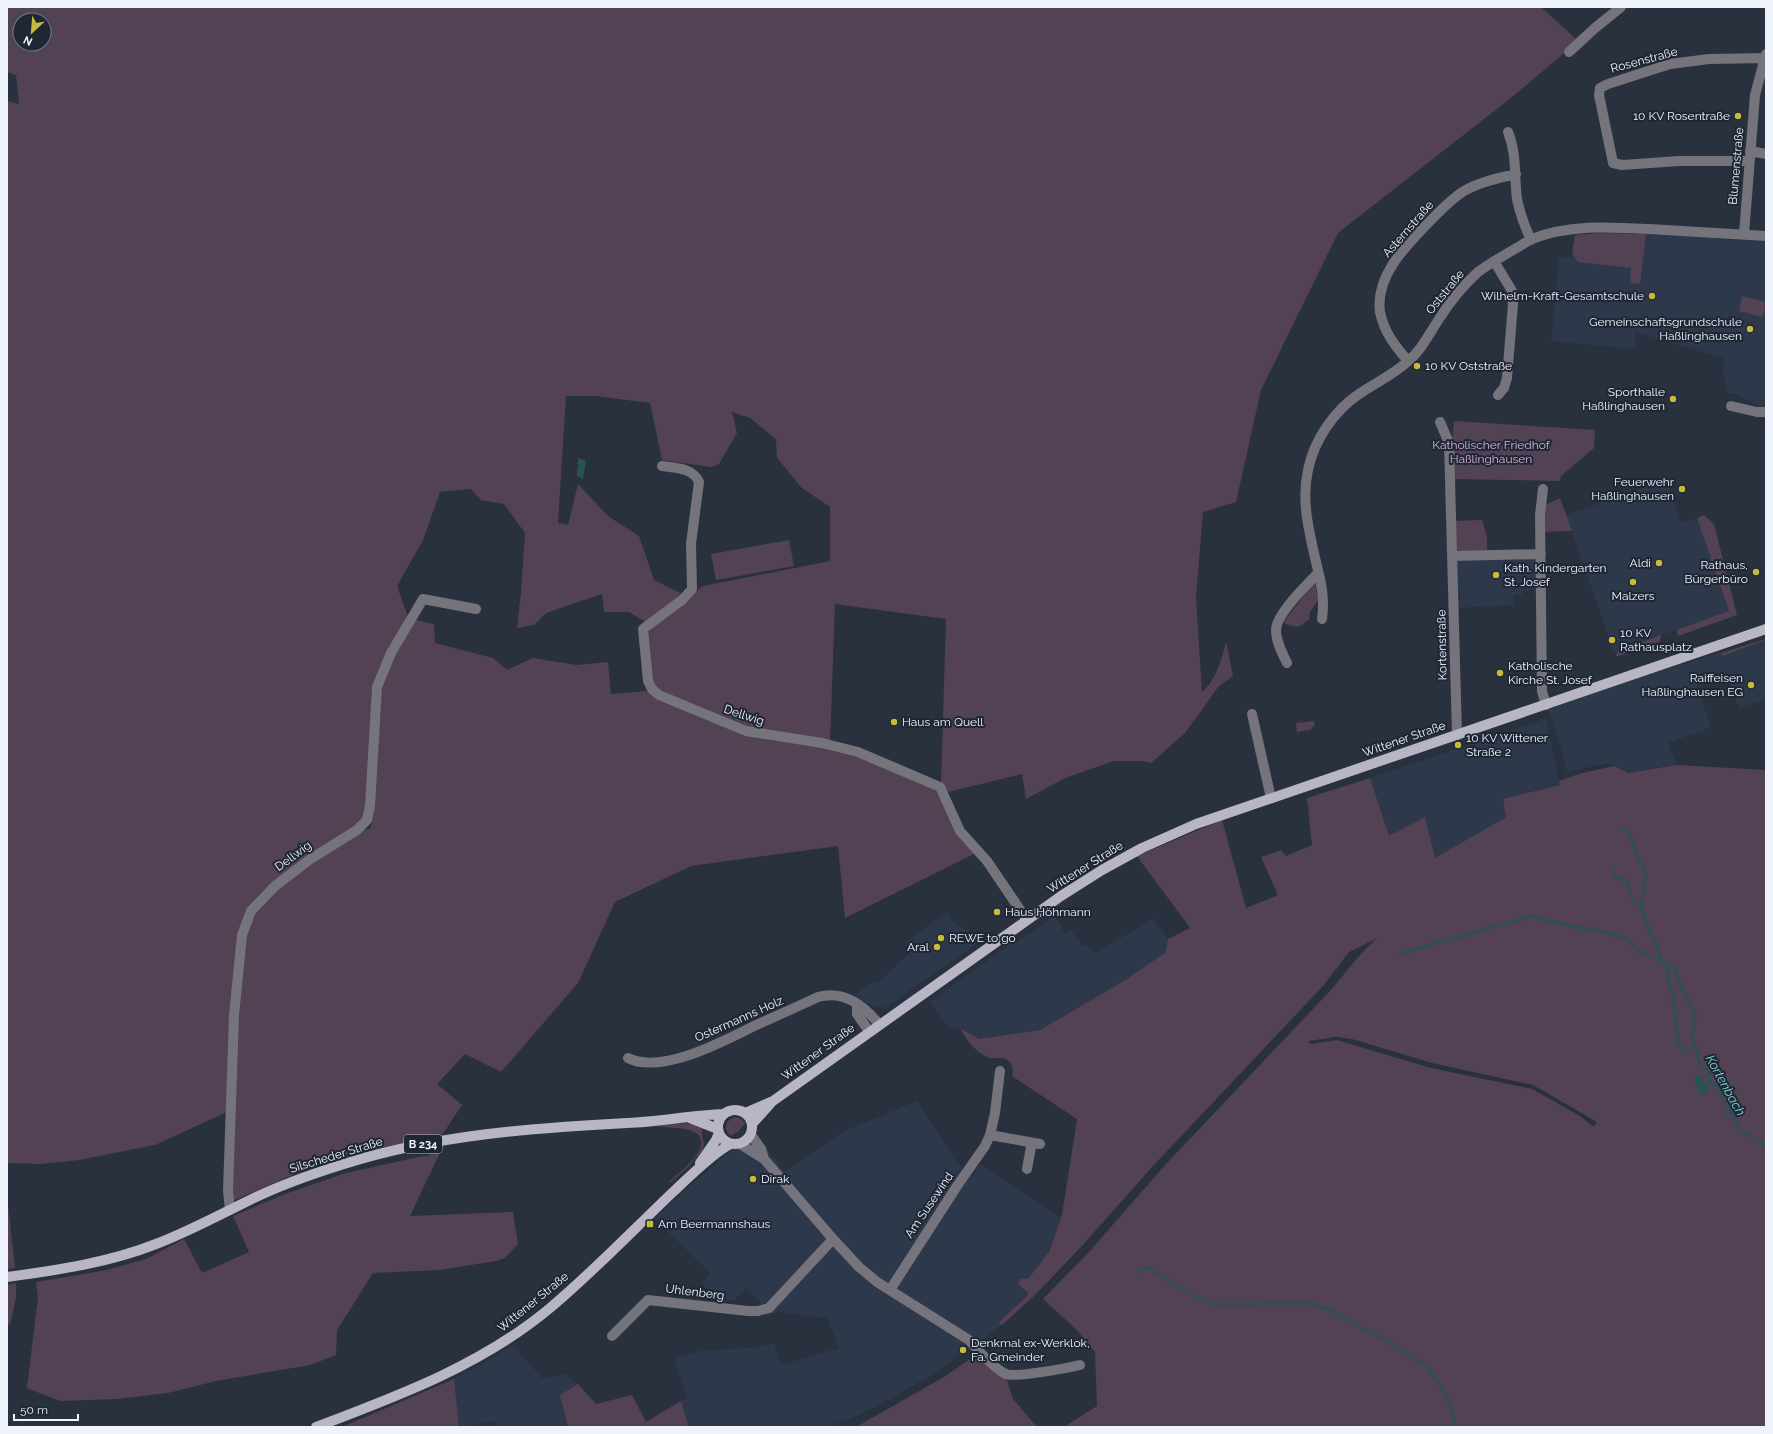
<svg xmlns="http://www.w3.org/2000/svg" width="1773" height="1434" viewBox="0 0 1773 1434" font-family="Raleway,sans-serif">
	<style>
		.built { fill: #2d384b }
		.green { fill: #534253; fill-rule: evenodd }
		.water { fill: #295254 }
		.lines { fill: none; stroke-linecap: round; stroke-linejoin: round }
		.stream { stroke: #295254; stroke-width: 2.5 }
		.minor { stroke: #75737b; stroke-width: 10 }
		.major { stroke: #b8b5c5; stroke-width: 10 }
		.poi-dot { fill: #c9bb3a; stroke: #1f2734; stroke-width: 1.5 }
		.labels { text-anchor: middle; stroke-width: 4; stroke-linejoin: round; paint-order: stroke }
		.shield { fill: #1f2734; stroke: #b0b6c0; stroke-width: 1 }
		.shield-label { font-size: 11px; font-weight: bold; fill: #eef3fc }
		.street-label { font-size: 12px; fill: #eef3fc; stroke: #1f2734 }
		.poi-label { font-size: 12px; fill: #eef3fc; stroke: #1f2734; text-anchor: start }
		.park-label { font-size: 12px; fill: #dbafdb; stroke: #1f2734 }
		.water-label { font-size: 13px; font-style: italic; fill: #82cfd2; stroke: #1f2734 }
	</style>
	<rect width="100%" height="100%" fill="#29313e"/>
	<path class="built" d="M1602,232L1716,237L1717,239L1766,241V406H1757L1736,393H1728L1722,370L1725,359L1635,332V349L1551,341L1559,258L1600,253Z
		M1666,480L1681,523L1697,518L1729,611L1614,652L1566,515Z
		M1532,559L1535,561L1536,584L1529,585L1530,591H1522V595H1513V605L1457,608V601H1460L1461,594L1457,593L1456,565L1458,560Z
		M1766,639V699L1739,708L1727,676L1697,687L1711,727L1668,743L1676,764L1628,773L1607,763L1567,772L1556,731L1548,708L1643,676Z
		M1546,719L1560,785L1503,799L1507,816L1435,858L1389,836L1370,778Z
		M947,912L954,922L982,940L885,1008L876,1007L855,996L869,984L881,980L912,951L905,942Z
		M1054,914L1065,934L1071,930L1083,947L1089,946L1095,954L1153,918L1168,939L1165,953L1122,982L1040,1030L979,1039L960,1028L948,1026L930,1002L1012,943L1021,939L1046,922Z
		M917,1101L961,1169L972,1176L980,1164L1060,1218L1049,1252L1028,1279L1021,1278L1018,1284L1029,1294L999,1322L1002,1325L972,1348L963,1343L957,1349L961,1354L943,1368L880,1405L847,1420L825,1427H689L681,1401L687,1398L674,1358L699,1351L759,1347L774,1343L781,1365L839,1348L827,1318L777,1312L767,1316L760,1303L746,1288L733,1301L718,1297L701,1283L711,1274L654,1218L753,1131L785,1172L842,1132Z
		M513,1345L542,1378L566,1374L578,1384L560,1395L568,1427H498L497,1421L459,1427L454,1379L480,1365Z"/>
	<path class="green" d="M7,7H1541L1578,41L1516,94L1338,233L1261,390L1236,502L1203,512L1196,597L1202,692C1215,682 1223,657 1226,641L1233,676L1219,686L1185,733L1151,763L1141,761H1114L1065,778L1026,799L1022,774L948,792L941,784L946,619L835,604L830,742L750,731L670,699L652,688L647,672L645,641L647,633L656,622L703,586L830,561V507L802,488L777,458L776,439L750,418L732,412L737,433L719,464L712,467L662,460L650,403L595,396H566L558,523L568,525L578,484L608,516L639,536L654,580L682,594L647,623L629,612H604L602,594L546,613L534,625L517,628L521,592L525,533L504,504L481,500L471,489L440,492L423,540L397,586L408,617L383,665L373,692L368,806C362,829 358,824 341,837L371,828L379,686L387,666L412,619L434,624L435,643L493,658L507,670L533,658L577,665L608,662L611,694L647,691L659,699L752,735L818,745L862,756L912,777L936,791L960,834L976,853L845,918L838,846L691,866L615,902L578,983L501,1072L465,1054L437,1084L462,1105L442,1135L346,1155L285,1178L235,1200L232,1199L231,1196L235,1044L230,1047L227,1112L155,1145L80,1160L41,1164L7,1163V101L19,104L16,75L7,72ZM20,20H44V44H20Z
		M1602,233L1646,234L1640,284L1630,283L1631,268L1578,262L1572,254L1575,235Z
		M1742,296L1766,302L1763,317L1739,311Z
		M1454,421L1595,430L1594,448L1561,476L1560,481L1453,479L1452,445Z
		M1560,498L1572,531L1544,532L1543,506Z
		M1704,515L1714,524L1737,615L1678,636L1676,630L1729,611L1697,518Z
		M1482,520L1487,536V552H1457L1454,521Z
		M789,540L794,566L716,580L711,554Z
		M1315,582L1318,600L1310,612L1309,620L1298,627L1285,624L1284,621Z
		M1661,635L1660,642L1615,657L1618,651Z
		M1766,639V640L1722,656L1721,653Z
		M1314,721L1315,725L1310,730L1297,732L1296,723Z
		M1676,765L1766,770V1427H1064L1097,1406L1095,1352L1077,1330L1043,1299L1089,1252L1166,1164L1330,991L1359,956L1377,938L1349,952L1323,986L1152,1167L1081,1247L1034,1296L1002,1325L998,1323L1029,1294L1018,1284L1021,1278L1028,1279L1049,1252L1062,1215L1077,1119L1012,1076C1014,1069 1012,1063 1006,1059C1000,1057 995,1059 990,1058C976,1053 966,1040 960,1028L979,1039L1040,1030L1122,982L1165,953L1168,939L1190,928L1137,856L1222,820L1246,908L1278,895L1261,857L1281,850L1286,856L1312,845L1307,798L1370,778L1389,836L1425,817L1435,858L1506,817L1503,799L1560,785L1559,781L1582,773L1614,766L1628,773ZM1336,1037L1352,1039L1432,1063L1533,1085L1597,1122L1594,1127L1580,1116L1532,1089L1431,1068L1337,1040L1311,1044L1308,1041Z
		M735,1117L741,1119L745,1123L739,1131L731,1136C723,1130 725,1120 735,1117Z
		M684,1123L703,1125L702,1134L704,1145L702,1151L687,1168L670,1183L669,1182C680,1172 722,1141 689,1130C679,1127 666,1128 655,1126Z
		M443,1146L410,1216L513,1212L518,1244L505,1258L496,1261L439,1270L373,1273L337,1330L336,1355L310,1365L216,1381L168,1393L117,1399L60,1401L27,1388L38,1297L36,1282L107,1270L146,1259L184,1239L202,1273L249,1252L233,1216L285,1194L346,1173L418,1157L428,1156Z
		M7,1195L15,1268L7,1269Z
		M16,1283V1298L10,1325L7,1324V1285Z
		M976,1355L1006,1377L1013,1399L1037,1427H856L944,1377Z
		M454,1379L459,1427H342Z
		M578,1384L596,1404L632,1395L646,1422L681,1401L689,1427H568L560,1395Z"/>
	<path class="water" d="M579,458L586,461L583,479L577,476V468L579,465L577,464Z
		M1697,1074H1699L1709,1087L1705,1094L1700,1095L1694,1078Z"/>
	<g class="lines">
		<path class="stream" d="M1618,828L1628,832L1646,875L1644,882L1645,888L1642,896L1643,905L1642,910L1662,961L1675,968L1682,989L1695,1014V1022L1692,1038L1701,1066L1709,1073L1711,1082L1718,1088L1732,1113L1740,1131L1760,1142L1766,1149
			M1613,872L1616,877L1628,883L1631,897L1642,910
			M1398,954L1531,916L1574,927L1594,929L1623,937L1645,955L1654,957L1662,961
			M1667,963V973L1673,998L1677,1032L1680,1046L1686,1053
			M1724,1114L1732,1113
			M1139,1272L1147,1267L1180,1288L1214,1305L1311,1303L1335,1313L1382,1338L1428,1367L1446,1396L1454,1417L1455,1427"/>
		<path class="minor" d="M1569,52L1595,28L1621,7
			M1508,132C1517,154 1514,176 1517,199C1520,214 1525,227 1531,240
			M1750,151L1766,154
			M1749,161H1679L1622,165L1613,163L1599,95L1600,88L1608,84L1670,64L1709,59L1766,58
			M1744,234L1755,95L1766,54
			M1494,261L1512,291L1513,304L1507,378L1504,388L1498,395
			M1408,361C1395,346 1384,332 1380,312C1375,275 1407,245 1430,221C1441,210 1451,199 1464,191C1480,182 1498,178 1516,174
			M1731,406L1757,412H1766
			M1440,422L1449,443L1457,735
			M662,466C676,468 693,468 699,482L691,544L692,589L682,600L643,629L648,681L652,689L659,695L746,731L822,743L858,752L940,787L960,831L987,861L1027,920
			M1543,489L1540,515L1542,691L1546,705
			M1453,556L1541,554
			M1322,619C1325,598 1321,582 1316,562C1309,531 1301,501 1308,470C1314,440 1334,411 1359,394C1375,383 1393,375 1407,362C1422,350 1430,332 1441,316C1451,300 1464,285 1478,272C1487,265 1498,259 1508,253C1515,249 1523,244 1530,240C1572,222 1622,228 1665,230C1699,232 1732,234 1766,236
			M1287,663C1282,653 1276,641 1276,630C1276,614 1307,585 1318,573
			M1252,714L1271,798
			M857,1005V1014L869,1031
			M628,1058C661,1075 724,1041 754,1026C776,1016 797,1007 818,997C844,990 863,1005 879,1024
			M751,1135L761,1149L764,1159
			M990,1135L1040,1144
			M740,1144L764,1159L833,1239L859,1267L877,1282L969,1340C976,1348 996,1370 1006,1374C1015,1378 1067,1368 1080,1365
			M1027,1169L1031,1147L1030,1142
			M230,1210L228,1191L234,1015L242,935L251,911L275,886L309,860L357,830L367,820L370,806L377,687L391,653L423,599L476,609
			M890,1290L957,1186L985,1146L990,1135L995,1113L1000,1071
			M612,1336L648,1300L748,1311H758L769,1308L833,1239"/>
		<path class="major" d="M718 1127a17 17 0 1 1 34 0a17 17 0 1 1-34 0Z
			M745,1113L773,1101L1061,896L1102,870L1142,848L1196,824L1766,629
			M690,1118L718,1129
			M752,1124L771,1103
			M700,1163L716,1140L719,1133
			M7,1277C57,1270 108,1263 156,1244C188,1232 219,1215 250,1200C280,1185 312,1174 344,1164C435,1135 532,1128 627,1123C660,1122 691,1115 724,1114
			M316,1427C398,1396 482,1365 550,1308C593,1272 632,1231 673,1192C687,1179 715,1151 731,1144"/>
	</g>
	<g class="poi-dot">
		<circle cx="1738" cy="116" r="4"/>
		<circle cx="1652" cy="296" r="4"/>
		<circle cx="1750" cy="329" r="4"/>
		<circle cx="1417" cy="366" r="4"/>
		<circle cx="1673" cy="399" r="4"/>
		<circle cx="1682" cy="489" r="4"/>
		<circle cx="1659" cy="563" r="4"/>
		<circle cx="1756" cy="572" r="4"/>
		<circle cx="1496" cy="575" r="4"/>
		<circle cx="1633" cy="582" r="4"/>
		<circle cx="1612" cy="640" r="4"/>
		<circle cx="1500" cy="673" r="4"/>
		<circle cx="1751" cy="685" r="4"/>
		<circle cx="894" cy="722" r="4"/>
		<circle cx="1458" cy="745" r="4"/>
		<circle cx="997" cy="912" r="4"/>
		<circle cx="941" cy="938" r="4"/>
		<circle cx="937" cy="947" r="4"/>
		<circle cx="753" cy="1179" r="4"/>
		<rect x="646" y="1220" width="8" height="8" rx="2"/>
		<circle cx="963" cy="1350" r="4"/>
	</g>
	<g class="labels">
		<rect class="shield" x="404" y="1135" width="38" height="18" rx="3"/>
		<g class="shield-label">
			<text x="423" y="1148">B 234</text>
		</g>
		<g class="street-label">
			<text transform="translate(1644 60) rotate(-15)" y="4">Rosenstraße</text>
			<text transform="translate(1736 166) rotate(-85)" y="4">Blumenstraße</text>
			<text transform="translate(1408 229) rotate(-49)" y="4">Asternstraße</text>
			<text transform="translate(1445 292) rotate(-51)" y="4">Oststraße</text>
			<text transform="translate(1442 645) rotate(-91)" y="4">Kortenstraße</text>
			<text transform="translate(744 715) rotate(18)" y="4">Dellwig</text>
			<text transform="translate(1404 739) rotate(-19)" y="4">Wittener Straße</text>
			<text transform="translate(293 856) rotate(-36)" y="4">Dellwig</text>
			<text transform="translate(1085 867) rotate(-32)" y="4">Wittener Straße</text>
			<text transform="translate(739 1019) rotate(-24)" y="4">Ostermanns Holz</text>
			<text transform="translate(818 1052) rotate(-36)" y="4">Wittener Straße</text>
			<text transform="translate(336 1155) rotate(-17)" y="4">Silscheder Straße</text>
			<text transform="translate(929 1205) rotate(-56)" y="4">Am Susewind</text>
			<text transform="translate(695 1292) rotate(7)" y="4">Uhlenberg</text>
			<text transform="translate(533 1302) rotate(-39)" y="4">Wittener Straße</text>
		</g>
		<g class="poi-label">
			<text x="1730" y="120" text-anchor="end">10 KV Rosentraße</text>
			<text x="1644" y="300" text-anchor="end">Wilhelm-Kraft-Gesamtschule</text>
			<text x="1742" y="326" text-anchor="end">Gemeinschaftsgrundschule<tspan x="1742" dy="14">Haßlinghausen</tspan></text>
			<text x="1425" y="370">10 KV Oststraße</text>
			<text x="1665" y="396" text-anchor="end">Sporthalle<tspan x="1665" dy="14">Haßlinghausen</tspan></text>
			<text x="1674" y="486" text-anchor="end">Feuerwehr<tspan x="1674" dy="14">Haßlinghausen</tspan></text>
			<text x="1651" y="567" text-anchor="end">Aldi</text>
			<text x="1748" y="569" text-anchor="end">Rathaus,<tspan x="1748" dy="14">Bürgerbüro</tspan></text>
			<text x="1504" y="572">Kath. Kindergarten<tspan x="1504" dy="14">St. Josef</tspan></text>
			<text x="1633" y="600" text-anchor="middle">Malzers</text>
			<text x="1620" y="637">10 KV<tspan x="1620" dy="14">Rathausplatz</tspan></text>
			<text x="1508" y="670">Katholische<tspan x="1508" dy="14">Kirche St. Josef</tspan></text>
			<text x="1743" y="682" text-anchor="end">Raiffeisen<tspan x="1743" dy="14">Haßlinghausen EG</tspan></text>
			<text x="902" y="726">Haus am Quell</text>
			<text x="1466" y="742">10 KV Wittener<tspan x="1466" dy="14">Straße 2</tspan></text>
			<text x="1005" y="916">Haus Höhmann</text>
			<text x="949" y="942">REWE to go</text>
			<text x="929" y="951" text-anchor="end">Aral</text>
			<text x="761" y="1183">Dirak</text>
			<text x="658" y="1228">Am Beermannshaus</text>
			<text x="971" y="1347">Denkmal ex-Werklok,<tspan x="971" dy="14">Fa. Gmeinder</tspan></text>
		</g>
		<g class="park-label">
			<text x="1491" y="449">Katholischer Friedhof<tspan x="1491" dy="14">Haßlinghausen</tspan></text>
		</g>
		<g class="water-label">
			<text transform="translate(1726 1085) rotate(61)" y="5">Kortenbach</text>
		</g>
	</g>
	<rect width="1773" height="1434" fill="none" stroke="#eef3fc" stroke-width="16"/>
	<g transform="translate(32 32) rotate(206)"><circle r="19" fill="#1f2734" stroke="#727984"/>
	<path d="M0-3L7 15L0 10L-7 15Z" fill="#c9bb3a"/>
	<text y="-6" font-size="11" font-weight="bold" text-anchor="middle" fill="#eef3fc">N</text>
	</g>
	<path d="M14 1414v6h64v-6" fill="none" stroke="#eef3fc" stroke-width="2"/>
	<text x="20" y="1414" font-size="12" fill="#eef3fc" stroke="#1f2734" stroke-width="3" paint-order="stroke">50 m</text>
</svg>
